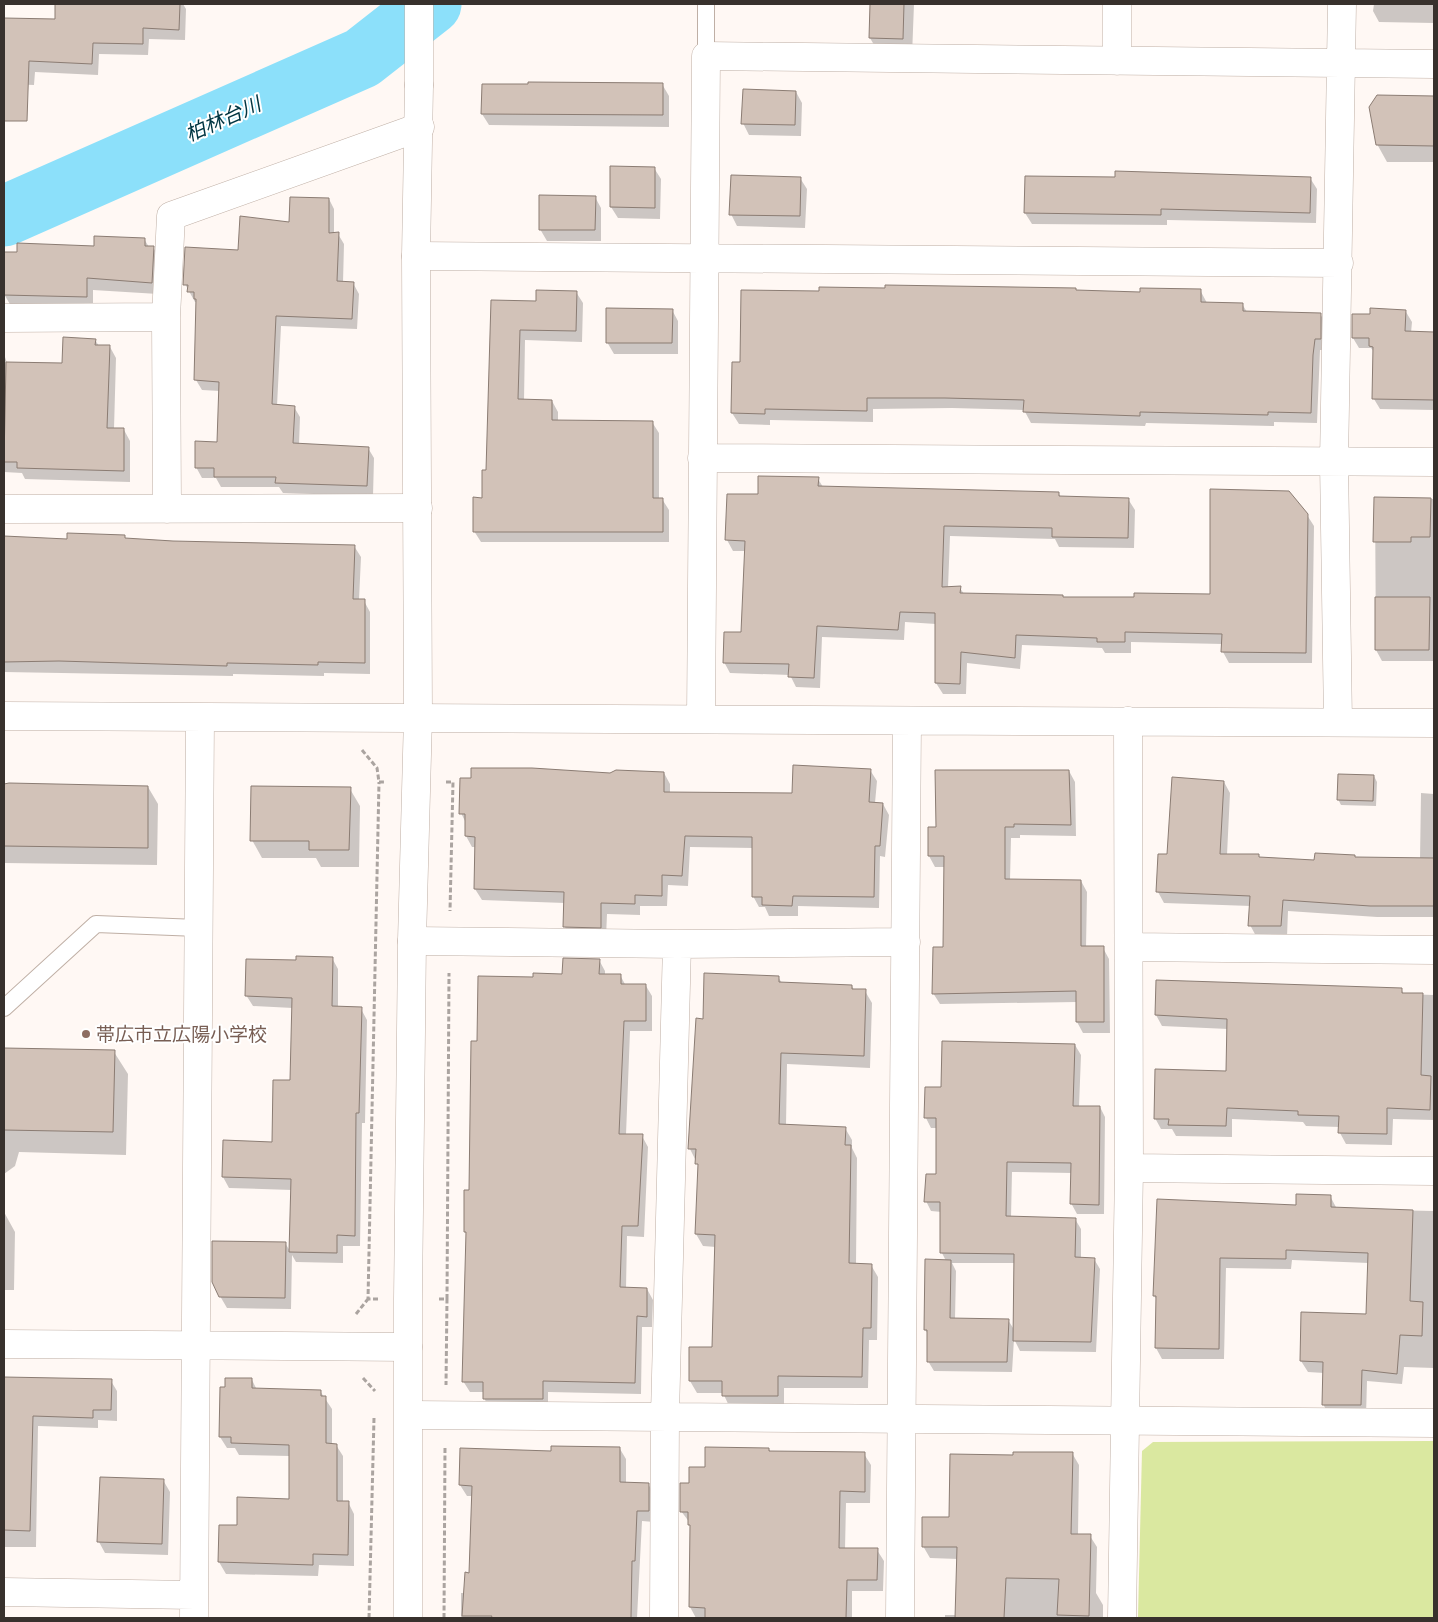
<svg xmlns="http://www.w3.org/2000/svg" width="1438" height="1622" viewBox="0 0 1438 1622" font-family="Cabin,'Noto Sans JP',sans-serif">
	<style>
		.green { fill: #dae8a0 }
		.shadow { fill: #0003; fill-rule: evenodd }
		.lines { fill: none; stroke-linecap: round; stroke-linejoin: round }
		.river { stroke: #8ce0fa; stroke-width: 61 }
		.building { fill: #d2c2b8; stroke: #8b7c73 }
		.service-casing { stroke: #bfafa5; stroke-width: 18 }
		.minor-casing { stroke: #bfafa5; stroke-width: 29 }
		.tertiary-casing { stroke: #bfafa5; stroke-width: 29 }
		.path { stroke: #aba4a0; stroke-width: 3; stroke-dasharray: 5 2.5; stroke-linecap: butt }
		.service { stroke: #fff; stroke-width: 16 }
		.minor { stroke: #fff; stroke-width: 28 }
		.tertiary { stroke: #fff; stroke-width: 28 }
		.education-dot { fill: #8d6e63; stroke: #fff; stroke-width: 2 }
		.labels { text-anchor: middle; stroke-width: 4; stroke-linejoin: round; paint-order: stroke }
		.education-label { font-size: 19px; fill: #785e54; stroke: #fff; text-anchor: start }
		.water-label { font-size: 20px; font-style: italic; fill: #003542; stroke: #fff }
	</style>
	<rect width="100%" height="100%" fill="#fff8f4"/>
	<path class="green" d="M1434,1441V1618L1138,1617L1142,1451L1153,1442Z"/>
	<path class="shadow" d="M56,4H183L186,9L185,40L149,39L148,55L99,54L98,75L35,72L34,85L4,84V19L56,20Z
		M871,4H914L912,56L880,55L870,38Z
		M1374,4H1434V23L1379,22L1373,11Z
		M662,84L669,96V127L489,125L482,114Z
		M796,92L802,103L801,136L749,135L743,123Z
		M1378,97H1434V162H1387L1377,144Z
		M612,167L654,168L661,179L660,219L618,218L611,207Z
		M800,178L807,189L805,228L737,226L731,214Z
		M1310,178L1317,189L1316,223L1167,220V225L1032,224L1025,213Z
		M595,197L601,208V241H547L540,229Z
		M329,199L334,209V234H338L344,244L343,283H353L359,294L357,329L281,326L277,406L294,407L300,417L299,445L368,448L374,458L373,496L283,493L279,487H221L216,478H202L196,467L218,443L220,391L202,390L196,380L197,302H195L185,284Z
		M144,239L149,247H153L160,259L158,294L93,290V308L11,306L4,294L95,247Z
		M1076,290L1077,291L1141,293L1200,290L1207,303L1242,304L1247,312L1320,314L1327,325L1326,350H1320L1317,423L1274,422V426L1146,423L1145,426L1031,423L1024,410L952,408L873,409V422L770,420V425L739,424L732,413L734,363H741L820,293Z
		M576,292L583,303L582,342L525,340L524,401H552L558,412V422H652L659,433V499H662L669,510V542H481L474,531L484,499L487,471L492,301L537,302Z
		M672,310L678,321V354H614L607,342Z
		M1406,312L1412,322L1411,333H1434V410L1380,409L1374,399V352L1371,348H1359L1353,338V315Z
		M95,340L99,346L110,347L116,358L114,429L124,430L130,441V482L25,479L22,473L4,472V354L7,363L63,364Z
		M818,479L823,487L1058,493L1061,497L1128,499L1135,510L1134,548L1059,547L1055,539L950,536L948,588H960L964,594L1135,599L1211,595L1307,515L1314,526L1312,663H1229L1223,652V644L1131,642V653H1105L1102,648L1022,645L1020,669L967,663L966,694H943L936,683V624L905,622L904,640L822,637L820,688L796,687L790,675L730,673L724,662L742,634L746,551H733L727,540L759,496Z
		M1375,499H1434V661H1382L1376,650Z
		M124,536L126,539L173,542L354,546L361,557L359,600L364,601L370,612V674L324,673V676L233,674V676L4,672L5,538L68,540Z
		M870,770L877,781L875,803L883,804L889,815L885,857L880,856L879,908L798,906V916H769L765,907H759L753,896V848L690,847L688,886L668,885L667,906H640V915L607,914L606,938H571L565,927V903L482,900L475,889L476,847H472L466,836V823L461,813L610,774L664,773L670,784V793L793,795Z
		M1069,771L1075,782L1076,836L1020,835V838H1011L1010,880L1081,881L1087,892L1086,948H1103L1109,959L1110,1033H1083L1077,1022V1002L940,1004L933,993L945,949V867H935L929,856V828H937Z
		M1374,776L1377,782L1376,806L1341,805L1338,799Z
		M1224,782L1230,793L1227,855L1258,856L1260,858L1316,861L1354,856L1356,859H1420L1421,793L1434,794V917H1377L1288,911L1287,937L1256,936L1250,925L1251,906L1164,903L1158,892L1169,856Z
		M4,785L148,787L158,804L157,865L4,863Z
		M350,789L360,806L359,867H321L316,858H262L252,840Z
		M332,958L338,969V1008L361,1009L367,1020L365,1123H362L360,1246H343V1263L296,1262L292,1255L291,1309L227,1308L220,1296L285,1243L290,1251L292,1190L229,1188L223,1177L224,1142L273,1143L291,1081L293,1008L253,1006L246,995L297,961Z
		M599,960L605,971V975H620L626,986H646L652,996V1031H630L626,1135L642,1136L648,1147L644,1237L627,1236L626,1289H647L653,1300L652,1327H642L641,1394L548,1392V1409H490L484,1398V1392H470L463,1381L468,1237L465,1232V1191H470L478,1043L534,979L563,975Z
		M778,977L782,983L852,986L854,990L865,991L872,1003L870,1068L787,1064L786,1126L845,1128L852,1140V1148L857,1158L856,1265H871L878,1277L877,1340H869L868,1388H784V1408H730L723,1393H697L690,1381L713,1349L716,1247L703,1246L696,1234L699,1167L690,1149L704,1020Z
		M1158,981L1401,989L1404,994L1434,995V1120L1393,1119L1392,1145L1346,1144L1340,1133V1127L1306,1126L1303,1122L1232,1119V1137L1176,1136L1172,1129H1161L1155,1118L1227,1072L1228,1029L1162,1026L1156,1015Z
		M1075,1045L1081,1055L1079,1107H1100L1105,1117L1104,1214H1077L1071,1203L1072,1173L1012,1172L1011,1218L1075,1219L1081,1229V1258L1094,1259L1100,1269L1096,1352L1020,1351L1014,1339L1012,1372L934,1371L928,1361L929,1335L925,1330L946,1261L942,1253V1212L931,1211L926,1201L938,1176L937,1128H931L926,1118L942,1088ZM952,1263H1015V1331L1008,1320L955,1319L956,1271Z
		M4,1049L114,1052L128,1074L126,1155L19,1152L15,1166L4,1174Z
		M1330,1196L1337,1209L1434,1211V1368L1404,1367L1402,1384L1367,1381L1366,1416L1329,1415L1323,1404L1324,1373L1308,1372L1301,1361L1302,1314L1367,1315L1369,1263L1292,1260L1291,1269L1226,1268L1224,1359H1162L1156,1348L1157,1300L1154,1296L1158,1200L1297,1206Z
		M4,1212L15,1232L14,1290H4Z
		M4,1378L111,1381L117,1391V1421L98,1420V1428L38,1426L36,1547H4Z
		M252,1380L257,1390L320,1391L332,1409V1445H336L343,1456V1502H348L354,1514V1566L319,1565L318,1576L226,1574L219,1562L220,1526H238L290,1500V1456L239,1455L235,1448H227L220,1437Z
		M620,1449L626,1459V1483L648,1484L655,1495L654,1522L642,1521L637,1618H461V1593H464L470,1574L473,1496H467L460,1485L552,1453Z
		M769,1449L771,1453L864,1454L871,1465L870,1503H846L845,1550H877L884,1561L883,1591H852V1618H696L690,1607V1523L681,1511L690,1485L706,1468Z
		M1072,1453L1079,1465L1078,1535L1090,1536L1097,1547L1096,1593L1103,1605V1618H945V1615H956L958,1559L930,1558L923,1546L1014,1457Z
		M163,1480L170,1492L168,1555L105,1553L99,1542Z"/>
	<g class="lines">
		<path class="river" d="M4,216L362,58L431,4"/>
	</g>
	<path class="building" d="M55,4H180L179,30L143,28V44L93,43L92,64L29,61L27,121H4V18L55,19Z
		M870,4H904L903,39L869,38Z
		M528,82L663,83V115L481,114L482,84H528Z
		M743,89L796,91L795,125L741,124Z
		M1377,95L1434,96V146L1376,145L1369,107Z
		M610,166L655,167V208L610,207Z
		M1115,171L1311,177L1310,213L1161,209V215L1024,213L1025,176L1115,177Z
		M731,175L801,177L800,216L729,215Z
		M539,195L596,196L595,230H539Z
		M290,197L329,198V233L339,232L337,281L354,282L352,319L276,316L272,404L295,406L293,443L369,447L367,486L275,483L276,477H214V468H195V441L217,442L219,382L194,380L196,299H194V292H187L188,285H183L185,247L238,250L240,216L289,222Z
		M94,236L145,238V246H154L152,283L87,278V297L4,295V252H17V243L94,246Z
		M885,285L1076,288V290L1140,292V288L1201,289V302L1243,303V311L1321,313V339H1315L1313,355L1311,413L1268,412V415L1140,412V416L1023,412L1024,400L945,398H867V411L765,409V414L731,413L732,362H740L741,290L819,291V287L885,288Z
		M536,290L577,291L576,331L520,330L518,399L552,400V420L653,421V498H663V532H473V497L482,498V470H486L491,300L536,301Z
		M606,308L673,309L672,343H606Z
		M1370,308L1406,310L1405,331L1434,332V400L1372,399L1373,347L1369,346V338H1352V314H1370Z
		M63,337L96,339L95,345H110L107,428H124V471L17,468V462H4L6,362L62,363Z
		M758,476L819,477L818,486L1059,492V496L1129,498L1128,538L1052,537V528L944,526L942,587L961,586L960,593L1063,595V597H1134V593L1210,594V489L1289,491L1308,514L1306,653L1221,652L1222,634L1125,632V642H1097V638L1016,635L1015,658L961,652L960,684L935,683V613L900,612L898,630L817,626L814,678L788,677L789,664L723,663L724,632H741L745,541L725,540L727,494H758Z
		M1374,497L1431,498L1430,537H1411V542H1373Z
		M67,533L125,535V538L173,541L355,545L353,599H365V663L318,662V665L227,663V666L59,661L4,662V536L67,539Z
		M1375,597H1430L1429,650H1375Z
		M793,765L871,769L869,802L883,803L880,846H875L874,897L793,896L792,906L762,905V897H752V837L685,836L682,876L662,875V896L635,895V904L601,903V928L563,927L564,892L474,889L475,837L465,836V814H459L460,778H471V768H532L610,773L616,770L664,772V792L792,793Z
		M935,770H1069L1071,825L1014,824V827H1005V879L1081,880V946H1104V1022H1076V991L932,994L933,947H943L944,856H928V827H936Z
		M1338,774L1374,775L1373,801L1337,800Z
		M1172,777L1224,781L1220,854H1259V857L1314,860L1315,853L1355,855V857L1434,858V906H1370L1283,900L1281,926H1248L1250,896L1156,892L1158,854H1167Z
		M9,783L148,786V848L4,846V784Z
		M251,786L351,787L349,850H309V841H250Z
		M296,956L333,957L332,1006L362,1007L359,1113H356L355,1236L337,1235V1253L289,1252L291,1179L222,1177L223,1140L272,1142L273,1080H290L292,998L245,996L246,959L296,960Z
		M563,958L600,959L599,974H621V984H646V1021H624L619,1134H643L638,1226H622L620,1287L647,1288V1317L637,1316L635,1383L543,1381V1399H483V1382H462L466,1232H464V1190H469L471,1041H477L478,976L533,977V973L562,974Z
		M704,973L779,976V982L852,985V989H866L864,1056L781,1053L779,1124L846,1127L845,1145H851L849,1263L872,1264L871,1328H863L862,1377L778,1376V1396H722V1381H689V1347H712L715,1235L695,1234L698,1164H695L696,1149H688L696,1018L703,1019Z
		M1156,980L1402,988V993H1423L1421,1075L1431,1076L1430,1110L1387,1108V1134L1338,1133L1339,1116L1298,1115V1111L1227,1108L1226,1126L1168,1125L1169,1119H1154L1155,1069L1226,1071L1227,1019L1155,1015Z
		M942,1041L1075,1044L1073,1106H1100L1099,1205L1070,1204L1071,1163L1007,1162L1006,1216L1076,1218L1075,1257L1095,1258L1091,1342L1013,1341L1014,1254L940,1253V1202H924L926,1174H936V1118H924L925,1087H941Z
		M4,1048L115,1050L113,1132L4,1130Z
		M1296,1194L1331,1195V1207L1413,1210L1410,1301L1423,1302L1422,1336L1400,1335L1397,1374L1362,1370L1361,1405H1322L1323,1362L1300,1361L1301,1312L1366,1314L1368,1253L1286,1250V1259L1220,1258L1219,1349L1155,1348L1156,1296H1153L1157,1199L1296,1205Z
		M212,1241L286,1242L285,1298L219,1297L212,1282Z
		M925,1259L951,1260L950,1318L1009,1319L1007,1362H927V1330H924Z
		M4,1377L112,1379L111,1410H93V1418L33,1416L30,1531L4,1530Z
		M225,1378H252V1388L321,1390V1396H326V1443L337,1444V1501H349L348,1555L313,1554V1565L218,1562L219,1525H237V1497L289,1499V1445L231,1443V1437H219L220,1387H225Z
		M551,1446L620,1447V1482L649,1483V1511H637L635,1561H632L631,1618H491L492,1616H462L465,1572L469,1573L472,1486L459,1485L460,1448L551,1451Z
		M705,1447L769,1448V1451L865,1452V1492L840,1491L839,1548H878L877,1580H847L846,1618H705V1608L689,1607L690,1525H688V1512H680V1483H689V1467H705Z
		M1013,1452H1073L1071,1534H1091L1089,1616L1057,1615L1059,1579L1006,1578L1004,1618H955L957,1547H922V1517H949L950,1454L1013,1455Z
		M100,1477L164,1479L162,1544L97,1542Z"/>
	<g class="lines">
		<defs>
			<path id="service" d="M706,56V4
				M4,1008L96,924L198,928"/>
			<path id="minor" d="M1117,61V4
				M419,85V4
				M416,256L1339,263
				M4,318L166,317
				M702,458L1434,462
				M4,509L418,508
				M167,509L166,317L171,216L420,127
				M4,716L1434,723
				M701,719L706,56L1434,64
				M1338,722L1334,462L1342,4
				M412,941L677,944L906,942
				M1130,947L1434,950
				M1129,1168L1434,1171
				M4,1344L408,1347
				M409,1415L1434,1423
				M4,1592L194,1595
				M194,1618L200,718
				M664,1618L665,1415L677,944
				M900,1618L907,722
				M1122,1618L1129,1168L1128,721"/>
			<path id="tertiary" d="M408,1618V1300L412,941L418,717L416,256L419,85"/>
		</defs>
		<use href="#service" class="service-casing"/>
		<use href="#minor" class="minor-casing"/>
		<use href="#tertiary" class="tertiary-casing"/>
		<path class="path" d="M362,750L377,768L379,782H385
			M446,782H453L450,911
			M378,1299H368L379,782
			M439,1299H447L446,1385
			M447,1299L449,973
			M356,1314L368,1299
			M363,1378L375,1391
			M369,1618L374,1418
			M444,1618L445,1446"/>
		<use href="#service" class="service"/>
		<use href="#minor" class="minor"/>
		<use href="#tertiary" class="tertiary"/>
	</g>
	<circle class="education-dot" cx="86" cy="1034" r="5"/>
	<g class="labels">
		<g class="education-label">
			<text x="96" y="1041">帯広市立広陽小学校</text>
		</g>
		<g class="water-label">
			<text transform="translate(223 119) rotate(-24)" y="7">柏林台川</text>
		</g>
	</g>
	<rect width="1438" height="1622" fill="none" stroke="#38312d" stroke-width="10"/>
</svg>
